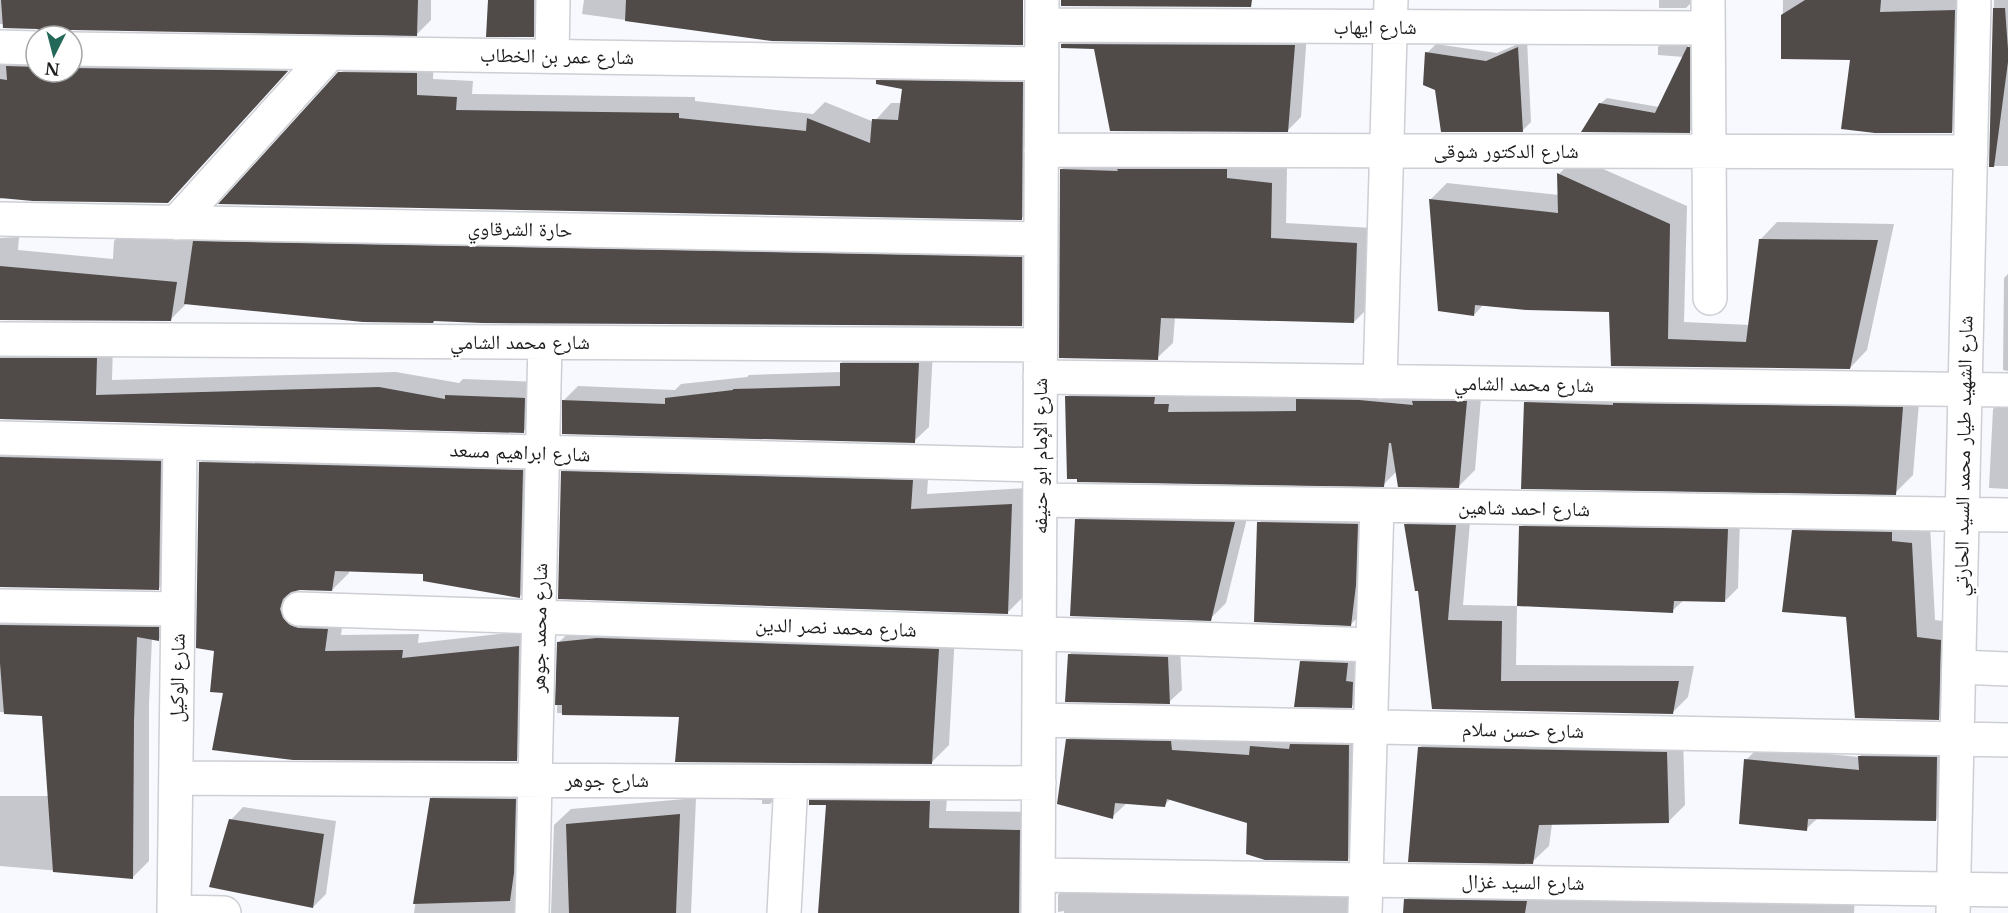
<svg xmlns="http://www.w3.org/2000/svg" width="2008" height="913" viewBox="0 0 2008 913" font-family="'Libre Baskerville','Noto Naskh Arabic',serif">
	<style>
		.shadow { fill: #0003 }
		.building { fill: #504b49 }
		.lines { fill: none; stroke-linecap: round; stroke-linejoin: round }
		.minor-casing { stroke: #cdcfd4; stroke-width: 36 }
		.minor { stroke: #fff; stroke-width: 33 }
		.labels { text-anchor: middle; stroke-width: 6; stroke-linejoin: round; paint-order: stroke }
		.street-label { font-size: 20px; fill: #1c1d1f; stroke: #fff }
	</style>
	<rect width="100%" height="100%" fill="#f7f9ff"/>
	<path class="shadow" d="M0,0H431V20L417,34L92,28L0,24Z
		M489,0H548L547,22L533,36Z
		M584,0H1014L772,40L582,14Z
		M1659,0H1694L1686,8H1659Z
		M1783,0H1967L1964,119L1952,132L1852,58H1782Z
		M1994,0H2008V166H1990Z
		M1075,32L1307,33L1301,117L1288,130L1096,47L1062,44Z
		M1527,40L1531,122L1522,131L1437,89L1427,53L1436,44L1497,53Z
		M1664,41H1689L1688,48L1695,41L1696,125L1690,131L1600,104L1607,98L1659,107L1684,57L1658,55V47Z
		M72,51L304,53L168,202L6,197L0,199V57L36,54V72H72Z
		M357,56L434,57L433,79L473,81L472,94L695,97V101L813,114L825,102L874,122L891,103H902L903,87L878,81L895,64L1016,66V81L1039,83V202L1022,218L221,203Z
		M1077,154L1242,163L1287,168L1286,223L1372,228L1370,306L1354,322L1175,317L1173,343L1157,358L1062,169Z
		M1576,157L1687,206L1684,322L1750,325L1760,240L1777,222L1894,224L1867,350L1850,368L1613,364L1610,310L1484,304L1474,315L1430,200L1447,183L1559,195V174Z
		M130,224L1038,242V308L1021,325L187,303L170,320L0,319V238L19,237L18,250L113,259L114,241Z
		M2008,274V371L2003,370L2004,278Z
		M0,332L113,343L112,380L396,372L459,383L463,379L541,382L540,415L524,431L0,419Z
		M856,349H933L929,427L914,441L564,400L578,386L675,390L681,384L747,377L749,375L841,372V363Z
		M1083,381L1184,389V397L1302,395L1482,386L1475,470L1459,486L1397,471L1383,485L1067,397Z
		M1544,385L1920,390L1913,475L1895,493L1525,403Z
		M2008,394V489L1989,488L1993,409Z
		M15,441L177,445L175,572L159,588L0,586V456Z
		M217,446L539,454L537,579L520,596L425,572L349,570V573L332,590L297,589L296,591L299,601L344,613L341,635L419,634L418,643L535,630L533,743L516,760L224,692L216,650L200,463Z
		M579,455L929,465L927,494L1027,488L1024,596L1008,612L562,472Z
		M1093,504L1250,506L1226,603L1210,619L1077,520Z
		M1421,509L1471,510L1463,605L1517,606L1516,665L1694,666L1688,697L1672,713L1433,708L1420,590L1406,525Z
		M1272,510L1370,511L1364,611L1351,624L1259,523Z
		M1811,513L1930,525L1935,620L1958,623L1956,700L1938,718L1848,615L1793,531Z
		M1534,514L1740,517L1738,588L1725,601L1684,600L1672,611L1521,527Z
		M0,599L174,623L158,640L152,638L149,704V861L133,877L0,866V796H49L43,714L0,712Z
		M576,626L955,633L949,745L932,762L680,715L557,713L558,643Z
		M1082,641L1180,645L1182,690L1169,702L1070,654Z
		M1314,649L1360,651L1364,693L1352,706L1301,662Z
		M1084,724L1364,730L1363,844L1347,860L1248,822L1171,799L1164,805L1127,803L1112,817L1068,740Z
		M1437,730L1683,736L1685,805L1668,822L1552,824L1549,846L1532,862L1420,747Z
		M1872,744L1949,745V807L1936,820L1818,818L1806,829L1746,760L1759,747L1859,757Z
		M448,782H532L525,913H414L431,799Z
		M828,783L948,784L946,811L1037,812L1031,913H819L828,804L810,801Z
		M751,784L787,787L770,804H762V800L737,799Z
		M696,798L691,913H551L554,825L571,809Z
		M243,807L336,821L326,894L313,907L231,820Z
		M1077,876L1364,881L1368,913H1064V911L1058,912V895Z
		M1424,882L1855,897L1854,913H1405L1406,900Z"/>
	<path class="building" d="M1,0H418L417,36L72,30L63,32L59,36H50L45,32L37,29L3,28Z
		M488,0H534V37H486Z
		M626,0H1023V45L772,41L625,21Z
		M1061,0H1252L1251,7L1061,6Z
		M1805,0H1881L1880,12L1955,10L1952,133H1875L1841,129L1850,60L1781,59V15Z
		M1993,8H2005L2008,49V62L1994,167H1989Z
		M1061,44L1295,45L1288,132L1110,131L1094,49L1061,48Z
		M1518,47L1523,132H1441L1435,90L1423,85L1425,52L1486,61Z
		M1687,47H1690V133L1581,132L1599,103L1655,113Z
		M6,66L36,67V72H72V68L288,71L168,203L33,201L0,198V79L7,80Z
		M338,72L417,73V95L457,97L456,110L679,113V118L806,131L807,118L870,143L872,119L898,120L902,89L876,84V80L1023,82L1022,220L218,204Z
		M1060,169L1118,171L1117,169H1227V178L1272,183L1271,238L1357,243L1354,323L1161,318L1158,360L1059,358Z
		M1557,173L1670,224L1668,339L1746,342L1759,239L1878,240L1850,369L1611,366L1609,312L1527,310L1475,305L1474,316L1438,311L1429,199L1558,213Z
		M193,241L1022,257V326L482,323L434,321L433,323L363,322L184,304Z
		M0,266L177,282L171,321L0,320Z
		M0,358H97L96,395L379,387L445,399V395L525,398L524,433L0,419Z
		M840,363H919L915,443L562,434V400L665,404V398L733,390V389L840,386Z
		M1065,396L1155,397L1154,404H1169L1168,412L1296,411V399L1359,400L1413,405L1412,401H1467L1459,488L1398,487L1391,443H1389L1384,487L1077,482V479H1067Z
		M1524,402L1613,405V403L1903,407L1896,495L1521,489Z
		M0,457L161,461L159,590L0,587Z
		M199,462L523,470L520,598L423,581V574L335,571L332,591L300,590L291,592L283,599L280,609L283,618L290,625L298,628L328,629L325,651L403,650L402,658L519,646L517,761L293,760L212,750L223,693L210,692L214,651L196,648Z
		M561,471L913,480L911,509L1012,504L1008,614L558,599Z
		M1075,519L1235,522L1211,621L1070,616Z
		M1257,522L1358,524L1356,585L1351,626L1254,622Z
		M1404,524L1456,525L1448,620L1502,621L1501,681H1679L1673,714L1432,709L1418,591H1415Z
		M1519,526L1728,529L1725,602L1674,601L1673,613L1517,606Z
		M1792,530L1892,532V541L1912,543L1917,637L1941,640L1939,720L1855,718L1846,617L1782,612Z
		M0,625L159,627V641L137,637L134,721L133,879L53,872L42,716L4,714L0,663Z
		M597,638L939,649L932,764L675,762L679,717L562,715V705H555L557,642Z
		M1068,654L1168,657L1170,704L1065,702Z
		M1300,661L1348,663L1346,681L1353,682L1352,708L1294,707Z
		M1066,739L1171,741L1172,750L1249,755L1250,746L1289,749L1290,744L1349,745L1348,861L1265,860L1246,854L1247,823L1167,799L1165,807L1115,803L1113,819L1057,804Z
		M1418,747L1667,752L1669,823L1539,825L1533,864L1408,862Z
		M1858,756L1937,757L1936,821L1808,819L1807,831L1739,824L1744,759L1859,770Z
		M430,798L516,799L514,873L510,901L413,904Z
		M809,800L930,801L929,828L1020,830L1019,913H818L826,805H809Z
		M680,814L676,913H569L566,824Z
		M229,819L324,834L313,908L209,887Z
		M1404,899L1527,901L1525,913H1403Z"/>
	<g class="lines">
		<defs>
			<path id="minor" d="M1708,0L1710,298
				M1042,25L1708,28
				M0,47L36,48
				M72,49L1041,64
				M552,56L553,0
				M1041,150L1971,152
				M0,219L1041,239
				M176,223L330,53
				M0,339L1040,345
				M1040,377L2008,390
				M1380,382L1391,0
				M0,438L1040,465
				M1040,500L2008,515
				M0,606L178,609
				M299,609L1373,645
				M1959,667L2008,669
				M1039,720L2008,740
				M176,778L1039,783
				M1039,875L2008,890
				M174,912L224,913
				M174,913L180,443
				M532,913L545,342
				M784,913L791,782
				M1038,913L1042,0
				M1365,913L1377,505
				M1953,913L1974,0"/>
		</defs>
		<use href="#minor" class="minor-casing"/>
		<use href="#minor" class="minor"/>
	</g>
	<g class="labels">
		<g class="street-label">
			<text x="1375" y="34">شارع ايهاب</text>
			<text transform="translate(557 56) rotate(1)" y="7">شارع عمر بن الخطاب</text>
			<text x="1506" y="158">شارع الدكتور شوقى</text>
			<text transform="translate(520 229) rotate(1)" y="7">حارة الشرقاوي</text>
			<text x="520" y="349">شارع محمد الشامي</text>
			<text transform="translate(1524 384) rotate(1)" y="7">شارع محمد الشامي</text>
			<text transform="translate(520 452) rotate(2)" y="7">شارع ابراهيم مسعد</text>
			<text transform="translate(1040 456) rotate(-90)" y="7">شارع الإمام ابو حنيفه</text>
			<text transform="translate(1963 456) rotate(-89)" y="7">شارع الشهيد طيار محمد السيد الحارتي</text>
			<text transform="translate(1524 508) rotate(1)" y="7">شارع احمد شاهين</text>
			<text transform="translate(836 627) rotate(2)" y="7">شارع محمد نصر الدين</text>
			<text transform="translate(539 628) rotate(-89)" y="7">شارع محمد جوهر</text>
			<text transform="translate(177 678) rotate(-89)" y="7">شارع الوكيل</text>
			<text transform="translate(1523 730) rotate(1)" y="7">شارع حسن سلام</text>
			<text x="607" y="787">شارع جوهر</text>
			<text transform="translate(1523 882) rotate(1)" y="7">شارع السيد غزال</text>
		</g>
	</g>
	<g transform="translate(54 54) rotate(186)"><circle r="28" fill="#ffffff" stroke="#a4a5a5" stroke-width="1.5"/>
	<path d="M0-4.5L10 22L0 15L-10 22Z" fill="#246859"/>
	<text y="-9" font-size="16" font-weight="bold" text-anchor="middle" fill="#1c1d1f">N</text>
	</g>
</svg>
